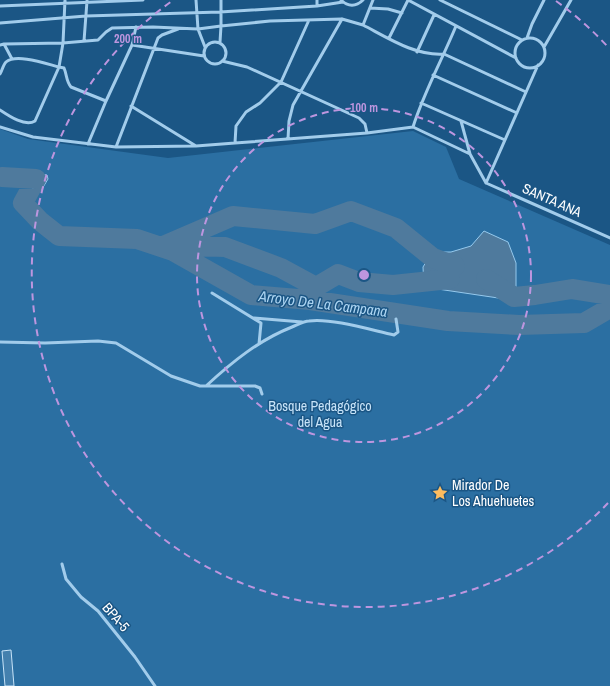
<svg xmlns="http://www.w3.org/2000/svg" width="610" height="686" viewBox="0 0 610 686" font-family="'Archivo Narrow',sans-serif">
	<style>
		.green { fill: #2b6fa2 }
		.water { fill: #4f7a9d; stroke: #95c9ed }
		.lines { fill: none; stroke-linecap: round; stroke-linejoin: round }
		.river { stroke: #4f7a9d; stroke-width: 20 }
		.building { fill: #4480ae; stroke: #c7e3f8 }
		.service { stroke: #a2cceb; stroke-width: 3 }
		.ring { fill: none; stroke: #bd96df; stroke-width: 2; stroke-dasharray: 7 5 }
		.labels { text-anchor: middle; stroke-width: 3; stroke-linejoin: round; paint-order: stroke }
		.street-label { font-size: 14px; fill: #fff; stroke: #1b5685 }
		.park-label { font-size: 14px; fill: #c7e3f8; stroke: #1b5685 }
		.poi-label { font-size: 14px; fill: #fff; stroke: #1b5685; text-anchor: start }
		.water-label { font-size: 15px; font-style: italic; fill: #aed6f3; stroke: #1b5685 }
		.centre { fill: #bd96df; stroke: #1b5685; stroke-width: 2 }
		.ring-label { font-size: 12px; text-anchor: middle; font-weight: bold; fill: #bd96df; stroke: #1b5685; stroke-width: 3; stroke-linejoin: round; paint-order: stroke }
	</style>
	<rect width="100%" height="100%" fill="#1b5685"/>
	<path class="green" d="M0,129L28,139L168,158L413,131L446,147L459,179L610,245V686H0Z"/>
	<path class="water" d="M39,174L47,175L48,179L42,189L36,193L34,192C32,183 25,178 39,174Z
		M484,231L508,242L516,263V287L505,299L424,287L423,267L432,252H451L471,246Z"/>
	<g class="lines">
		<path class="river" d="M2,177L36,179L23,203L40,221L59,236L137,239L173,251L251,295L310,300L448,321L519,325L584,323L610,308
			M173,242L194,246L225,247L281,268L316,287L338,274L359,282L393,285L450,279
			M161,247L233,216L315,224L351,211L396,228L433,258L455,266
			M486,279L514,297L535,295L572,289L610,295"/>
	</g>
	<path class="building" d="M11,650L14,686H5L2,651Z"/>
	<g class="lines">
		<path class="service" d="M196,0L198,29L205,47
			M341,0C348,7 356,7 363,0
			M408,0L516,58
			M440,0L522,40
			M0,6L143,0
			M317,6V0
			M370,8L388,9L402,13
			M0,23L86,16L220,12L317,6L343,2
			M363,25C388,38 415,56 444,54L526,92
			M456,26C442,60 424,92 413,127L470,154L486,183
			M389,38L408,0
			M527,38L532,24L544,0
			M515 53a15 15 0 1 1 30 0a15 15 0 1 1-30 0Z
			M84,41L87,1
			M204 53a11 11 0 1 1 22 0a11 11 0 1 1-22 0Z
			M220,42L221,26V0
			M4,44L12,59
			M0,45L4,44L63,43L98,40L106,32L112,28L153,27L198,29L221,26L270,21L342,19L363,25L373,0
			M132,45L204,56
			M544,47L571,0
			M417,52L434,15
			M222,61L247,67L359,118L365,124L367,133L235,143
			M0,74C2,71 3,65 6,62C16,53 47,64 59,67L63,43L65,0
			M433,75L517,113
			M421,103L505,140
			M131,106L196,146
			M0,110C9,116 25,127 35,121L59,67L64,68C67,75 66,81 71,87L106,101
			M461,121L470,154
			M0,127L33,137L116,147L196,146L235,143L236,126L246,112L260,103L281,82L309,20
			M367,133L413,127
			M288,139L289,121L293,105L342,19
			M88,144L106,101L132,45L136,27
			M116,147L158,38L162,35L178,29
			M486,183L610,238
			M486,183L538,65
			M212,293L261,323L259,344
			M254,318L302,322
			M0,342L45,343L98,341L116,343L171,376L200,386H255L260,388L262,394
			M206,386C232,362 259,340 292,327C297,325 304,321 309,321C332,318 371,330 394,335L398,332L396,319
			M62,564L66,579L81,597L98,611L135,657L155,686"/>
	</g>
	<g class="ring">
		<circle cx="364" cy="275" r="167"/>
		<path d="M608 503A334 334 0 1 1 172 1M556 1A334 334 0 0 1 608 47"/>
	</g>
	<defs>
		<symbol id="sight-bare" viewBox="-9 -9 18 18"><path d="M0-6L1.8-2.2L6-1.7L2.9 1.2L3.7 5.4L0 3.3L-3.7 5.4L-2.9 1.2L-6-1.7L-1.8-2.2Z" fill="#fcbc5f" stroke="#1b5685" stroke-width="2.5" paint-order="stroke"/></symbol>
	</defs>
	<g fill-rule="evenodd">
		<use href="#sight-bare" x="429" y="482" width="22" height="22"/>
	</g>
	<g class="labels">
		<g class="street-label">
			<text transform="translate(552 200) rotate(24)" y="5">SANTA ANA</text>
			<text transform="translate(116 617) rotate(49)" y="5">BPA-5</text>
		</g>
		<g class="park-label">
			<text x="320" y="411">Bosque Pedagógico<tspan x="320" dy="16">del Agua</tspan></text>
		</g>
		<g class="poi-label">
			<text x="452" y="490">Mirador De<tspan x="452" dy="16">Los Ahuehuetes</tspan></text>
		</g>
		<g class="water-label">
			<text transform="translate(323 304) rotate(7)" y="5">Arroyo De La Campana</text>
		</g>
	</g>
	<circle cx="364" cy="275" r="6" class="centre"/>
	<g class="ring-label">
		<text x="128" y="43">200 m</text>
		<text x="364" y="112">100 m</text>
	</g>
</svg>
